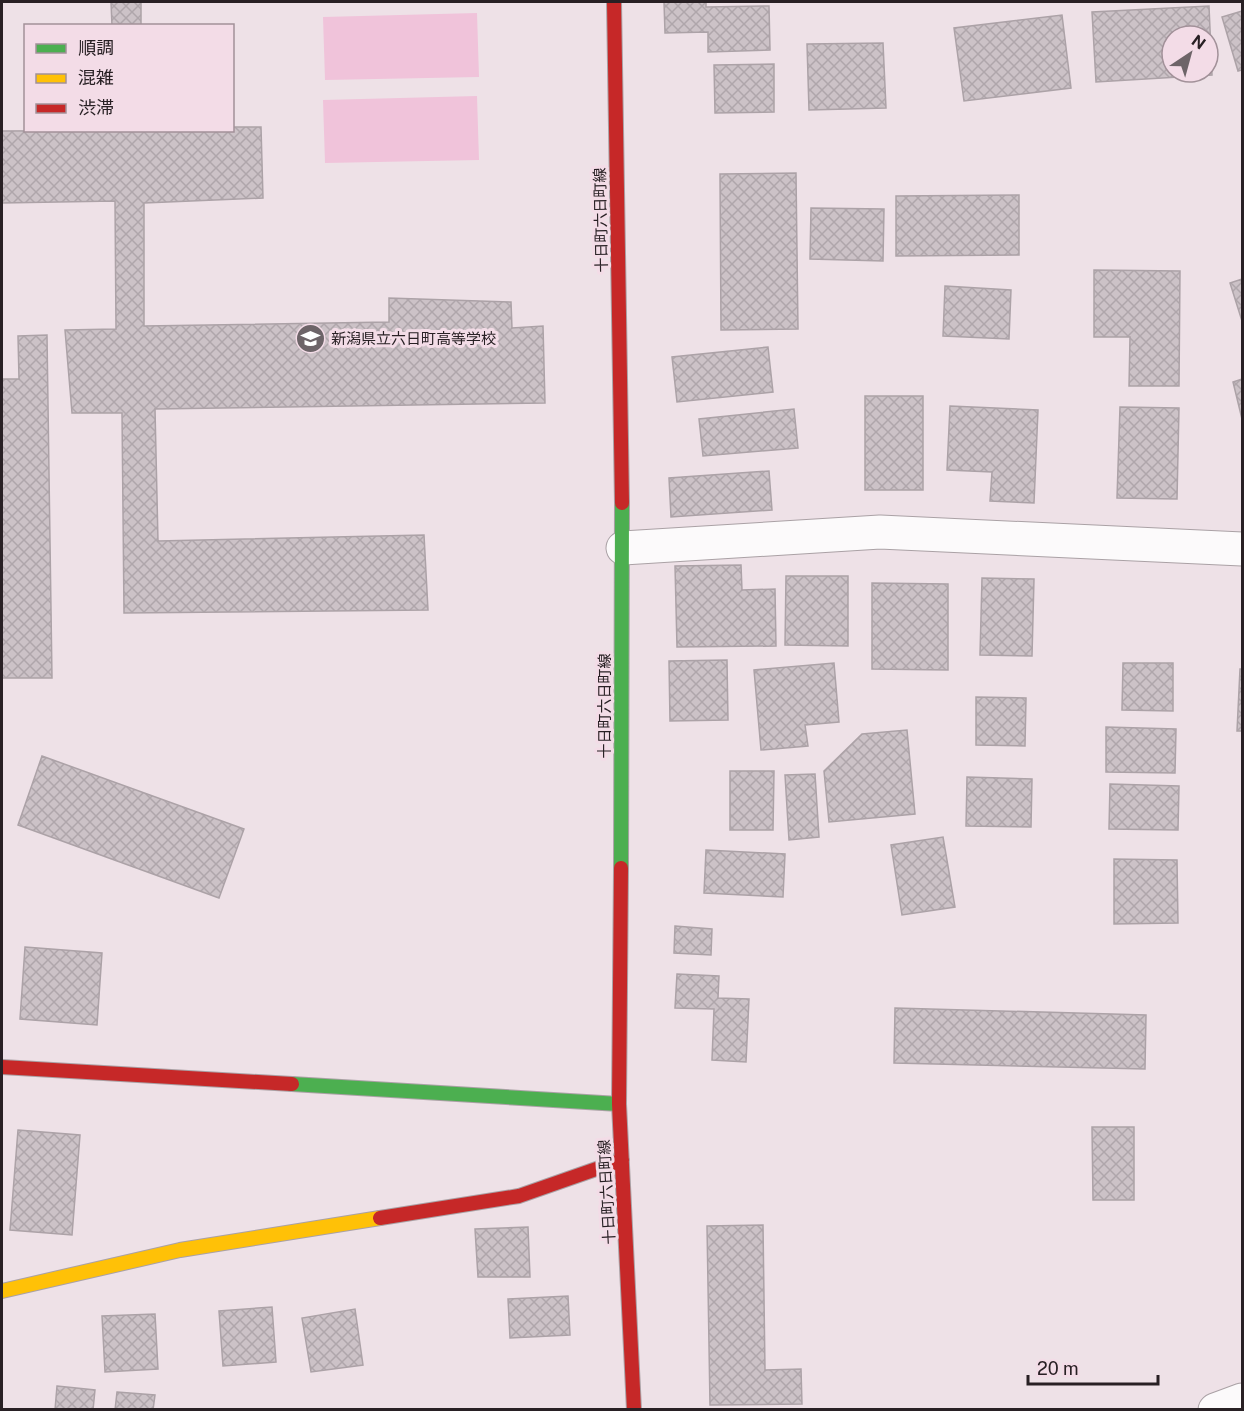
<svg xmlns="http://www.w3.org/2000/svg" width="1244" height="1411" viewBox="0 0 1244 1411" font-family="'Public Sans','Noto Sans JP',sans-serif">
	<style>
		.grass { fill: #f0c3da }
		.building { fill: url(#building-cross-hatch); stroke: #aca2a7; stroke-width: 1.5; fill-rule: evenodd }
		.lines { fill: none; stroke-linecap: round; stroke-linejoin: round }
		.street-casing { stroke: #aaa1a5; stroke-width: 35 }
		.fast-casing { stroke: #aaa1a5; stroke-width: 16 }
		.slow-casing { stroke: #aaa1a5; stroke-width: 16 }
		.jam-casing { stroke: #aaa1a5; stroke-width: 16 }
		.street { stroke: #fcfafb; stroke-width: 33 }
		.fast { stroke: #4caf50; stroke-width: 14 }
		.slow { stroke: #ffc107; stroke-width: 14 }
		.jam { stroke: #c62828; stroke-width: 14 }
		.labels { text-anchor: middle; stroke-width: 6; stroke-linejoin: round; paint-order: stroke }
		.street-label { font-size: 15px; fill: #282024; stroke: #f3dce7 }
		.poi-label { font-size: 15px; fill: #282024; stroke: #f3dce7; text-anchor: start }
	</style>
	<defs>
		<pattern id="building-cross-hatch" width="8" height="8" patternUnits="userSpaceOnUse" patternTransform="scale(1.5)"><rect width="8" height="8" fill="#ccc2c7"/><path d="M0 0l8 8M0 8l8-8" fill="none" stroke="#afa6ab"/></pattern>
	</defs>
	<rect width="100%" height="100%" fill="#eee1e7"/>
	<path class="grass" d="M477,13L479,77L325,80L323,17Z
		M477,96L479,160L325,163L323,100Z"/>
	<path class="building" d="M111,2H141V26H112Z
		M664,2H706V7L769,6L770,50L708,52V32L665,33Z
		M1209,6L1212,75L1096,82L1092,12ZM1172,36H1208V72H1172Z
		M1242,11V70L1238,71L1222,17Z
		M1062,15L1071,88L964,101L954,28Z
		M883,43L886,108L809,110L807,44Z
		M774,64V112L715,113L714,65Z
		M232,127H261L263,198L144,203V326L389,322V298L511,302L512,328L543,326L545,403L155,409L158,541L424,535L428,610L124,613L122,413H72L65,330L116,329L115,201L2,203V131L232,130Z
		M796,173L798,329L721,330L720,174Z
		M1019,195V255L896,256V196Z
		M811,208L884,209L883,261L810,259Z
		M1094,270L1180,271L1179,386H1129L1130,337H1094Z
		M1242,279V321L1230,283Z
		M945,286L1011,290L1009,339L943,336Z
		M47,335L52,678H2V379H19L18,336Z
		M768,347L773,392L677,402L672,357Z
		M1242,379V419L1233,382Z
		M865,396H923V490H865Z
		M950,406L1038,410L1034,503L990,501L992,472L947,470Z
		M1120,407L1179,408L1177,499L1117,498Z
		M794,409L798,448L703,456L699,419Z
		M769,471L772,510L671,517L669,478Z
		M741,565L742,590L775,589L776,646L677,647L675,566Z
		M786,576H848V646L785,645Z
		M982,578L1034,579L1032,656L980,655Z
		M872,583L948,584V670L872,669Z
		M727,660L728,720L670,721L669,661Z
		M834,663L839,722L805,725L808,746L761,750L754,670Z
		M1123,663H1173V711L1122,710Z
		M1240,669H1242V731H1237Z
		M976,697L1026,698L1025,746L976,745Z
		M1106,727L1176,729L1175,773L1106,772Z
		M907,730L915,814L829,822L824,771L862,734Z
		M42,756L244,829L219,898L18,825Z
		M730,771H774L773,830H730Z
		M815,774L819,837L789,840L785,775Z
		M967,777L1032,779L1031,827L966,826Z
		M1110,784L1179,786L1178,830L1109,829Z
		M943,837L955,907L902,915L891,845Z
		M706,850L785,854L783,897L704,893Z
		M1114,859L1177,860L1178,923L1114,924Z
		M675,926L712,929L711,955L674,953Z
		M25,947L102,953L97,1025L20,1019Z
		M677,974L719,976L718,998L749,999L746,1062L712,1060L714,1009L675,1008Z
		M895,1008L1146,1015L1145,1069L894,1063Z
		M1092,1127H1134V1200H1093Z
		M18,1130L80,1135L72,1235L10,1230Z
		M763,1225L765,1370L801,1369L802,1404L710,1405L707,1226Z
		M528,1227L530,1277H478L475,1229Z
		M568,1296L570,1335L510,1338L508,1299Z
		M272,1307L276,1362L223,1366L219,1311Z
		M355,1309L363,1365L311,1372L302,1318Z
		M155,1314L158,1369L105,1372L102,1316Z
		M57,1386L95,1390L93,1410H55Z
		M117,1392L155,1395L153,1410H115Z"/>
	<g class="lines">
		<defs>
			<path id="street" d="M623,548L880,532L1242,549
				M1215,1410L1242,1400"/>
			<path id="fast" d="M621,868L622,503
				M292,1084L619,1104"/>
			<path id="slow" d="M2,1291L180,1250L380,1218"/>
			<path id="jam" d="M614,2L622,503
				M621,868L619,1104L634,1410
				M2,1067L292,1084
				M380,1218L519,1196L622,1160"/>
		</defs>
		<use href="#street" class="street-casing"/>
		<use href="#fast" class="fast-casing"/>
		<use href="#slow" class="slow-casing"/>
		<use href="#jam" class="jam-casing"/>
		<use href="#street" class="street"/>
		<use href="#fast" class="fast"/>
		<use href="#slow" class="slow"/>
		<use href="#jam" class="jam"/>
	</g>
	<defs>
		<symbol id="school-disc" viewBox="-11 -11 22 22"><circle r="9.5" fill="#6d6468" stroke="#f3dce7"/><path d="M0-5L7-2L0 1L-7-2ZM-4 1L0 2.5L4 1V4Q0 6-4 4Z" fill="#fff"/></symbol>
	</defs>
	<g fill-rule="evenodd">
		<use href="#school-disc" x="294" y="322" width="33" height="33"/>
	</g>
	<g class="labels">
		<g class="street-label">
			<text transform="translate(601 220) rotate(-91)" y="5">十日町六日町線</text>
			<text transform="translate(605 706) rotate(-90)" y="5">十日町六日町線</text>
			<text transform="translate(607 1192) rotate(-93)" y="5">十日町六日町線</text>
		</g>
		<g class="poi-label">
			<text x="331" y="344">新潟県立六日町高等学校</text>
		</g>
	</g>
	<rect width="1244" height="1411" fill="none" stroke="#282024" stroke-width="6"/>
	<rect x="24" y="24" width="210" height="108" fill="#f3dce7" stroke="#a29199" stroke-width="1.5"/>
	<rect x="36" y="44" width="30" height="9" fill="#4caf50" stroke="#a29199" stroke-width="1.5"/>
	<text x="78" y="54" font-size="18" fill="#282024">順調</text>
	<rect x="36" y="74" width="30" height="9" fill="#ffc107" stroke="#a29199" stroke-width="1.5"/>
	<text x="78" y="84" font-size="18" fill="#282024">混雑</text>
	<rect x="36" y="104" width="30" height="9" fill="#c62828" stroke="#a29199" stroke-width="1.5"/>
	<text x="78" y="114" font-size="18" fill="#282024">渋滞</text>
	<g transform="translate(1190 54) rotate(36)"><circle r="28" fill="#f3dce7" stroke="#a29199" stroke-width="1.5"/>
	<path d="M0-4.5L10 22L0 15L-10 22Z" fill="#6d6468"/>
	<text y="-9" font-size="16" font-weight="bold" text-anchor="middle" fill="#282024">N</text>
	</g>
	<path d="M1028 1375v9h130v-9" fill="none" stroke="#282024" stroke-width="3"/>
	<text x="1037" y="1375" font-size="18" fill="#282024" stroke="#f3dce7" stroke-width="4.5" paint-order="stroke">20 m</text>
</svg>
